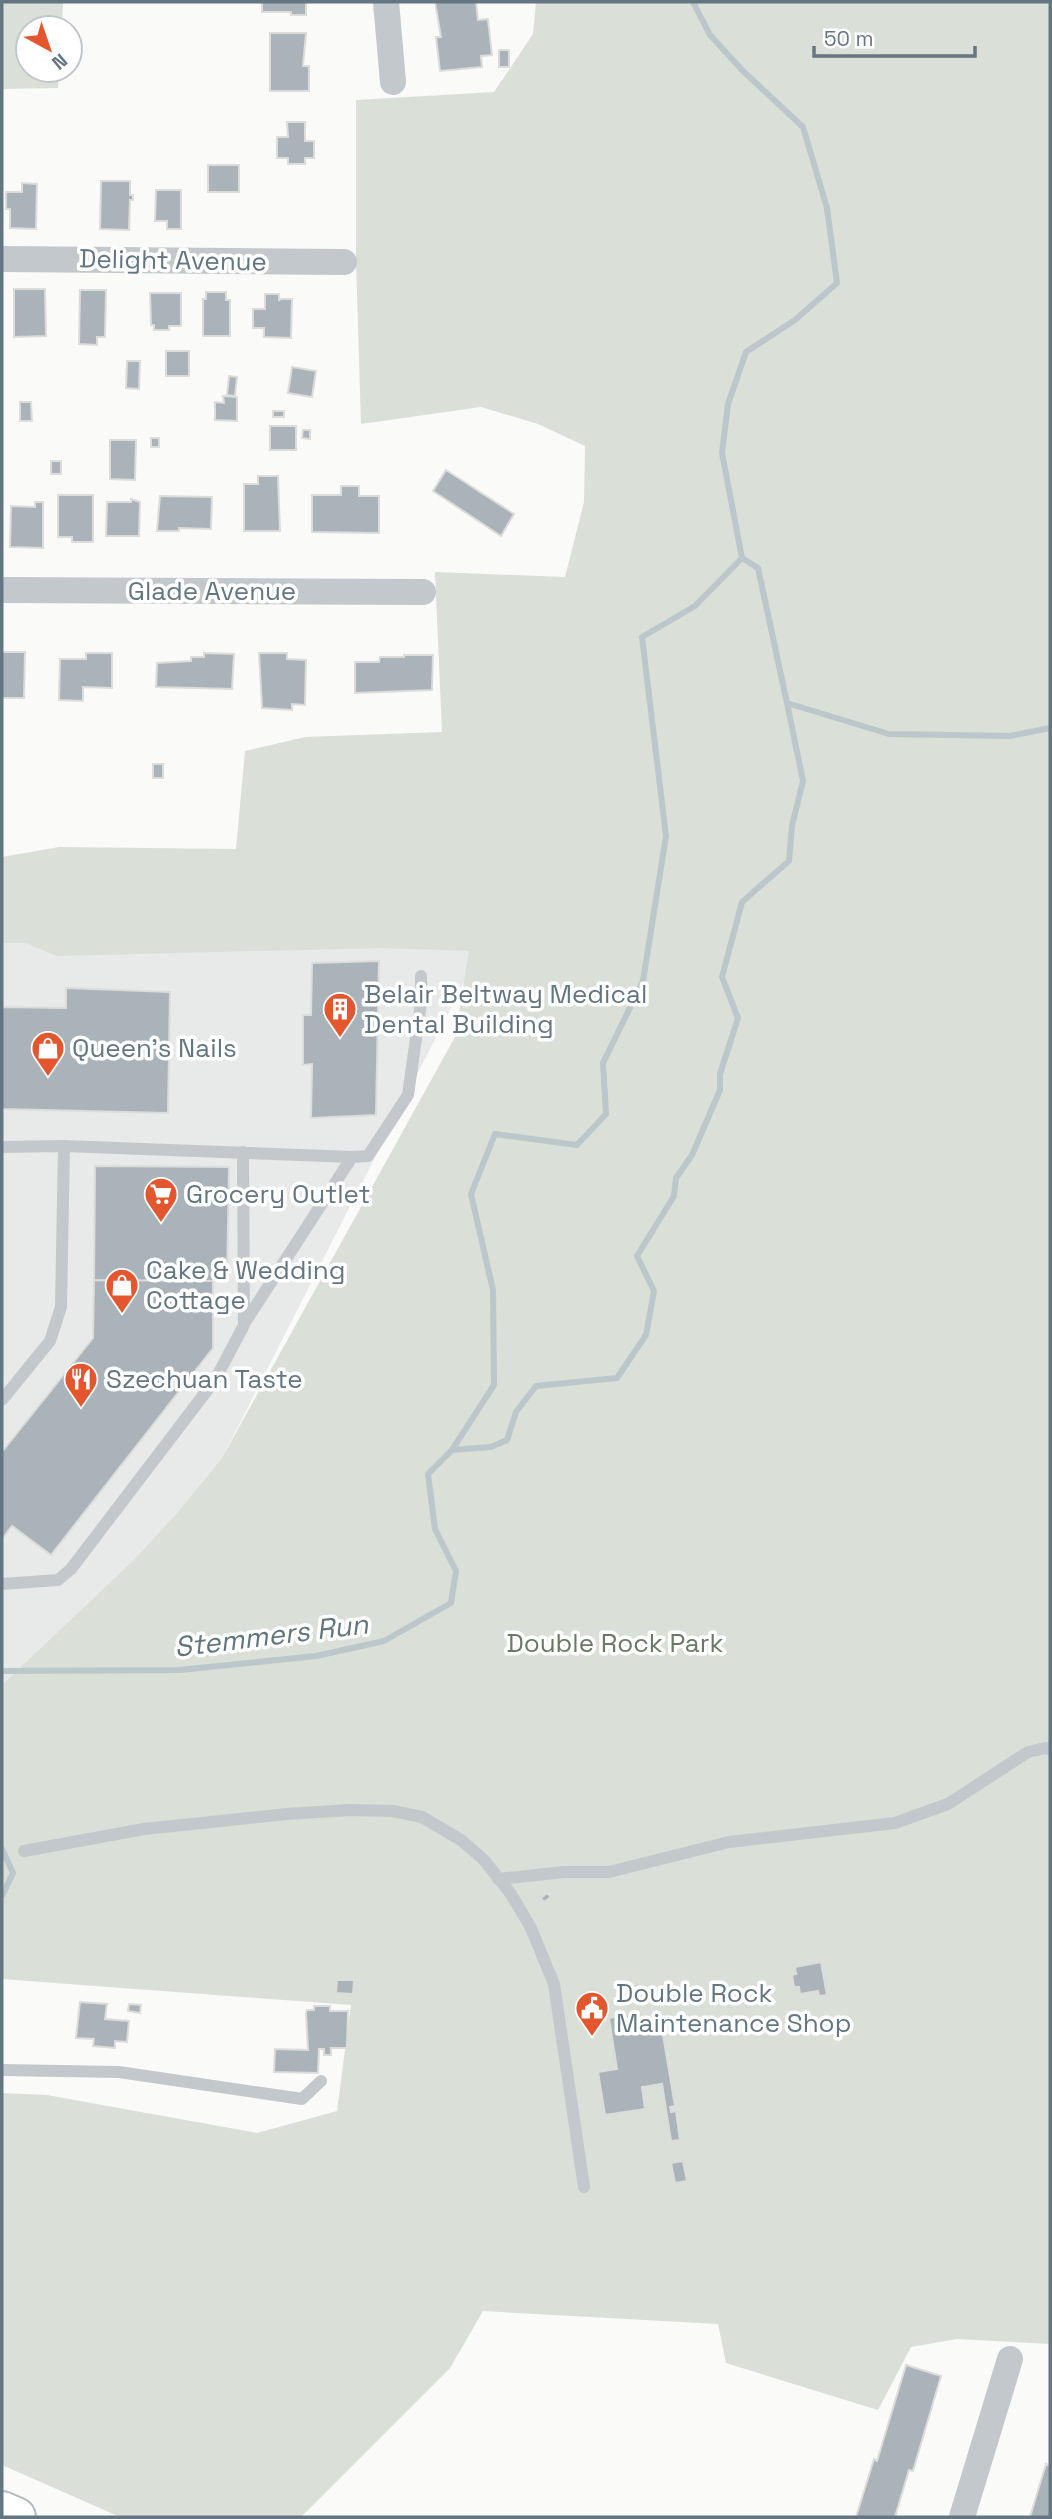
<svg xmlns="http://www.w3.org/2000/svg" width="1052" height="2519" viewBox="0 0 1052 2519" font-family="'Space Grotesk',sans-serif">
	<style>
		.built { fill: #e8e9e9 }
		.green { fill: #dadfd7 }
		.lines { fill: none; stroke-linecap: round; stroke-linejoin: round }
		.stream { stroke: #bbc7cb; stroke-width: 6 }
		.building { fill: #aab3b9; stroke: #dcdcda; stroke-width: 2 }
		.highway-casing { stroke: #b4b9bd; stroke-width: 42 }
		.lane { stroke: #c3c8cc; stroke-width: 12 }
		.street { stroke: #c3c8cc; stroke-width: 26 }
		.highway { stroke: #fff; stroke-width: 38 }
		.labels { text-anchor: middle; stroke-width: 7; stroke-linejoin: round; paint-order: stroke }
		.street-label { font-size: 26px; fill: #657683; stroke: #fff }
		.poi-label { font-size: 26px; fill: #657683; stroke: #fff; text-anchor: start }
		.park-label { font-size: 26px; fill: #687a64; stroke: #fff }
		.water-label { font-size: 28px; font-style: italic; fill: #60757c; stroke: #fff }
	</style>
	<rect width="100%" height="100%" fill="#fafaf8"/>
	<path class="built" d="M2,930L482,947L222,1458L2,1724Z"/>
	<path class="green" d="M2,2H63L62,28H28V70H59L58,88L2,89Z
		M536,2H1050V2344L957,2339L911,2347L878,2410L726,2363L718,2324L483,2311L450,2368L301,2517H120L2,2465V2093L47,2095L257,2133L337,2111L351,2005L2,1979V1685L135,1559L175,1515L222,1458L455,1037L469,951L383,948L57,956L26,943H2V857L59,847L236,849L245,751L305,737L442,732L435,572L565,577L584,502L585,446L538,424L481,407L361,424L356,262V100L494,92L533,34Z"/>
	<g class="lines">
		<path class="stream" d="M693,2L710,35L743,71L803,127L827,208L837,283L795,320L746,352L728,404L722,453L742,558
			M742,558L758,568L787,703L889,734L1010,736L1050,728
			M452,1450L491,1447L507,1440L516,1412L536,1386L617,1378L646,1335L654,1291L637,1256L674,1196L676,1178L692,1155L720,1090V1074L738,1018L722,977L742,902L789,861L792,826L803,781L787,703
			M2,1671L180,1670L316,1656L384,1641L451,1603L456,1571L435,1529L428,1474L452,1450L494,1385L493,1290L471,1194L495,1134L577,1145L606,1114L603,1063L643,981L666,836L642,637L695,606L742,558
			M2,1849L13,1873L2,1896"/>
	</g>
	<path class="building" d="M262,2H306V15H291V12H262Z
		M435,2H476L478,20L488,19L492,55L481,56L482,67L440,71L436,37H441Z
		M270,33H306L303,66H309V91H270Z
		M499,50H509V67H499Z
		M287,122H305V141H314V158H305V164H288V158H277V137H288Z
		M208,165H239V192H208Z
		M101,181H130V195H133V200H130L129,230L100,229Z
		M22,183L37,184L36,229L10,228V209H6V192H22Z
		M156,190H181V229H167V221H155Z
		M14,289H45L46,336L14,337Z
		M80,290H106L105,337H97V345L79,344Z
		M206,292H226V300H230V336H203V299H206Z
		M150,293H181V326H169V330H154V325H151Z
		M265,294H279V301L280,299H292L291,338L264,337V328H253V309H265Z
		M166,351H189V376H166Z
		M127,361H140L139,389L126,388Z
		M292,367L316,371L312,397L288,393Z
		M229,376L237,377L235,396L227,395Z
		M223,396L237,397V421L215,420V402L224,403Z
		M20,402H31L32,421H20Z
		M273,411H284V417H273Z
		M270,426H296V450H270Z
		M303,430H310V439L302,438Z
		M151,438H159V447H151Z
		M110,440H136L135,480L110,479Z
		M51,461H61V474H51Z
		M446,470L514,514L501,536L433,491Z
		M258,476H278L280,531H244V484H258Z
		M341,486H359V496H379V533L312,532V495H341Z
		M58,495H93V542H72V537H58Z
		M160,496L212,497L211,529L179,528V531H157Z
		M131,499L140,502L139,536H106L107,502H131Z
		M35,502H43V548L10,547L11,506L35,507Z
		M2,652H25L24,698H2Z
		M86,653H112V688L83,687V701L59,700L60,659H86Z
		M204,653L234,654L232,689L156,687L157,663L191,661V657H204Z
		M259,653H287V659L306,660L305,705L292,704V710L262,708Z
		M404,655H433L432,690L355,693V662H379L380,657H404Z
		M153,764H163V778H153Z
		M379,961L376,1115L311,1118L312,1064L303,1065V1015H311L312,963Z
		M66,988L170,992L168,1113L2,1109V1007L66,1008Z
		M95,1166L229,1167L227,1281L94,1280Z
		M94,1280L213,1281V1348L51,1555L12,1526L2,1539V1452L93,1338Z
		M547,1893L551,1897L544,1902L541,1898Z
		M821,1962L827,1995L819,1996L818,1991L800,1994L799,1987H794L792,1975L796,1974L795,1967Z
		M337,1980H354L353,1994L336,1993Z
		M80,2002L107,2004L105,2019L129,2021L127,2042L115,2041V2048L93,2046L94,2039L76,2038Z
		M129,2004L141,2005L140,2013L128,2011Z
		M314,2006H330V2011H348L347,2048H331V2055H324V2049H319L318,2073L274,2072L275,2049L308,2050L306,2013L307,2010H314Z
		M630,2014L632,2027L651,2024L650,2018L660,2017L675,2106L670,2107L671,2112L676,2111L680,2140L671,2141L662,2084L642,2087L645,2109L605,2115L598,2072L617,2069L609,2018Z
		M683,2161L687,2181L675,2183L671,2163Z
		M906,2365L941,2376L913,2471L909,2470L895,2517H856L874,2459L877,2461Z
		M1046,2464L1050,2466V2517H1030Z"/>
	<g class="lines">
		<defs>
			<path id="highway" d="M2,2511L16,2517"/>
		</defs>
		<use href="#highway" class="highway-casing"/>
		<path class="lane" d="M64,1146L352,1157
			M2,1147L64,1146L61,1307L50,1341L2,1400
			M244,1324L352,1157L368,1156L408,1095L421,1003V976
			M2,1584L58,1580L71,1569L215,1380L244,1325L243,1152
			M24,1851L144,1829L287,1814L349,1810L393,1811L422,1817L461,1840L484,1860L511,1894L531,1928L554,1984L584,2187
			M498,1879L564,1872H609L729,1842L895,1823L948,1804L1028,1752L1045,1748L1050,1749
			M2,2070L119,2072L302,2099L321,2081"/>
		<path class="street" d="M386,2L393,82
			M2,259L344,262
			M2,590L423,592
			M962,2517L1010,2359"/>
		<use href="#highway" class="highway"/>
	</g>
	<defs>
		<symbol id="building-pin" viewBox="-11 -11 22 30"><path d="M0 17L-7.5 6A9.5 9.5 0 1 1 7.5 6Z" fill="#e4572e" stroke="#fff"/><path d="M-4-6H4V6H1V3H-1V6H-4ZM-2.5-4.3h1.7v1.8h-1.7ZM.8-4.3h1.7v1.8H.8ZM-2.5-1h1.7V.8h-1.7ZM.8-1h1.7V.8H.8Z" fill="#fff"/></symbol>
		<symbol id="shop-pin" viewBox="-11 -11 22 30"><path d="M0 17L-7.5 6A9.5 9.5 0 1 1 7.5 6Z" fill="#e4572e" stroke="#fff"/><path d="M-5-2.5h2.3a2.7 3.5 0 0 1 5.4 0H5L5.5 6h-11ZM-1.5-2.5h3a1.5 2.3 0 0 0-3 0Z" fill="#fff"/></symbol>
		<symbol id="supermarket-pin" viewBox="-11 -11 22 30"><path d="M0 17L-7.5 6A9.5 9.5 0 1 1 7.5 6Z" fill="#e4572e" stroke="#fff"/><path d="M-6-5.5h2.5l.6 2H6L4.5 2H-2.5L-4.4-4H-6ZM-1.5 3.2a1.3 1.3 0 1 0 .1 0ZM3 3.2a1.3 1.3 0 1 0 .1 0Z" fill="#fff"/></symbol>
		<symbol id="restaurant-pin" viewBox="-11 -11 22 30"><path d="M0 17L-7.5 6A9.5 9.5 0 1 1 7.5 6Z" fill="#e4572e" stroke="#fff"/><path d="M-5-6h1v4h1v-4h1v4h1v-4h1v5L-1.5 .5V6h-2V.5L-5-1ZM5-6V6H3V1.5H1.5Q1.5-4 5-6Z" fill="#fff"/></symbol>
		<symbol id="civic-pin" viewBox="-11 -11 22 30"><path d="M0 17L-7.5 6A9.5 9.5 0 1 1 7.5 6Z" fill="#e4572e" stroke="#fff"/><path d="M-.6-6.5H3V-4.5H.6V-3L4-1V1h2V6H-6V1h2V-1L-.6-3ZM-1.2 2.5V6h2.4V2.5Z" fill="#fff"/></symbol>
	</defs>
	<g fill-rule="evenodd">
		<use href="#building-pin" x="321" y="990" width="38" height="52"/>
		<use href="#shop-pin" x="29" y="1029" width="38" height="52"/>
		<use href="#supermarket-pin" x="142" y="1175" width="38" height="52"/>
		<use href="#shop-pin" x="103" y="1266" width="38" height="52"/>
		<use href="#restaurant-pin" x="62" y="1360" width="38" height="52"/>
		<use href="#civic-pin" x="573" y="1989" width="38" height="52"/>
	</g>
	<g class="labels">
		<g class="street-label">
			<text transform="translate(173 260) rotate(1)" y="9">Delight Avenue</text>
			<text x="212" y="600">Glade Avenue</text>
		</g>
		<g class="poi-label">
			<text x="364" y="1003">Belair Beltway Medical<tspan x="364" dy="30">Dental Building</tspan></text>
			<text x="72" y="1057">Queen’s Nails</text>
			<text x="186" y="1203">Grocery Outlet</text>
			<text x="146" y="1279">Cake &amp; Wedding<tspan x="146" dy="30">Cottage</tspan></text>
			<text x="106" y="1388">Szechuan Taste</text>
			<text x="616" y="2002">Double Rock<tspan x="616" dy="30">Maintenance Shop</tspan></text>
		</g>
		<g class="park-label">
			<text x="615" y="1652">Double Rock Park</text>
		</g>
		<g class="water-label">
			<text transform="translate(271 1635) rotate(-7)" y="10">Stemmers Run</text>
		</g>
	</g>
	<rect width="1052" height="2519" fill="none" stroke="#657683" stroke-width="7"/>
	<g transform="translate(49 49) rotate(140)"><circle r="33" fill="#ffffff" stroke="#c1c8cd" stroke-width="2"/>
	<path d="M0-5L12 26L0 18L-12 26Z" fill="#e4572e"/>
	<text y="-10" font-size="19" font-weight="bold" text-anchor="middle" fill="#657683">N</text>
	</g>
	<path d="M814 46v10h161v-10" fill="none" stroke="#657683" stroke-width="3.5"/>
	<text x="824" y="46" font-size="21" fill="#657683" stroke="#ffffff" stroke-width="5" paint-order="stroke">50 m</text>
</svg>
